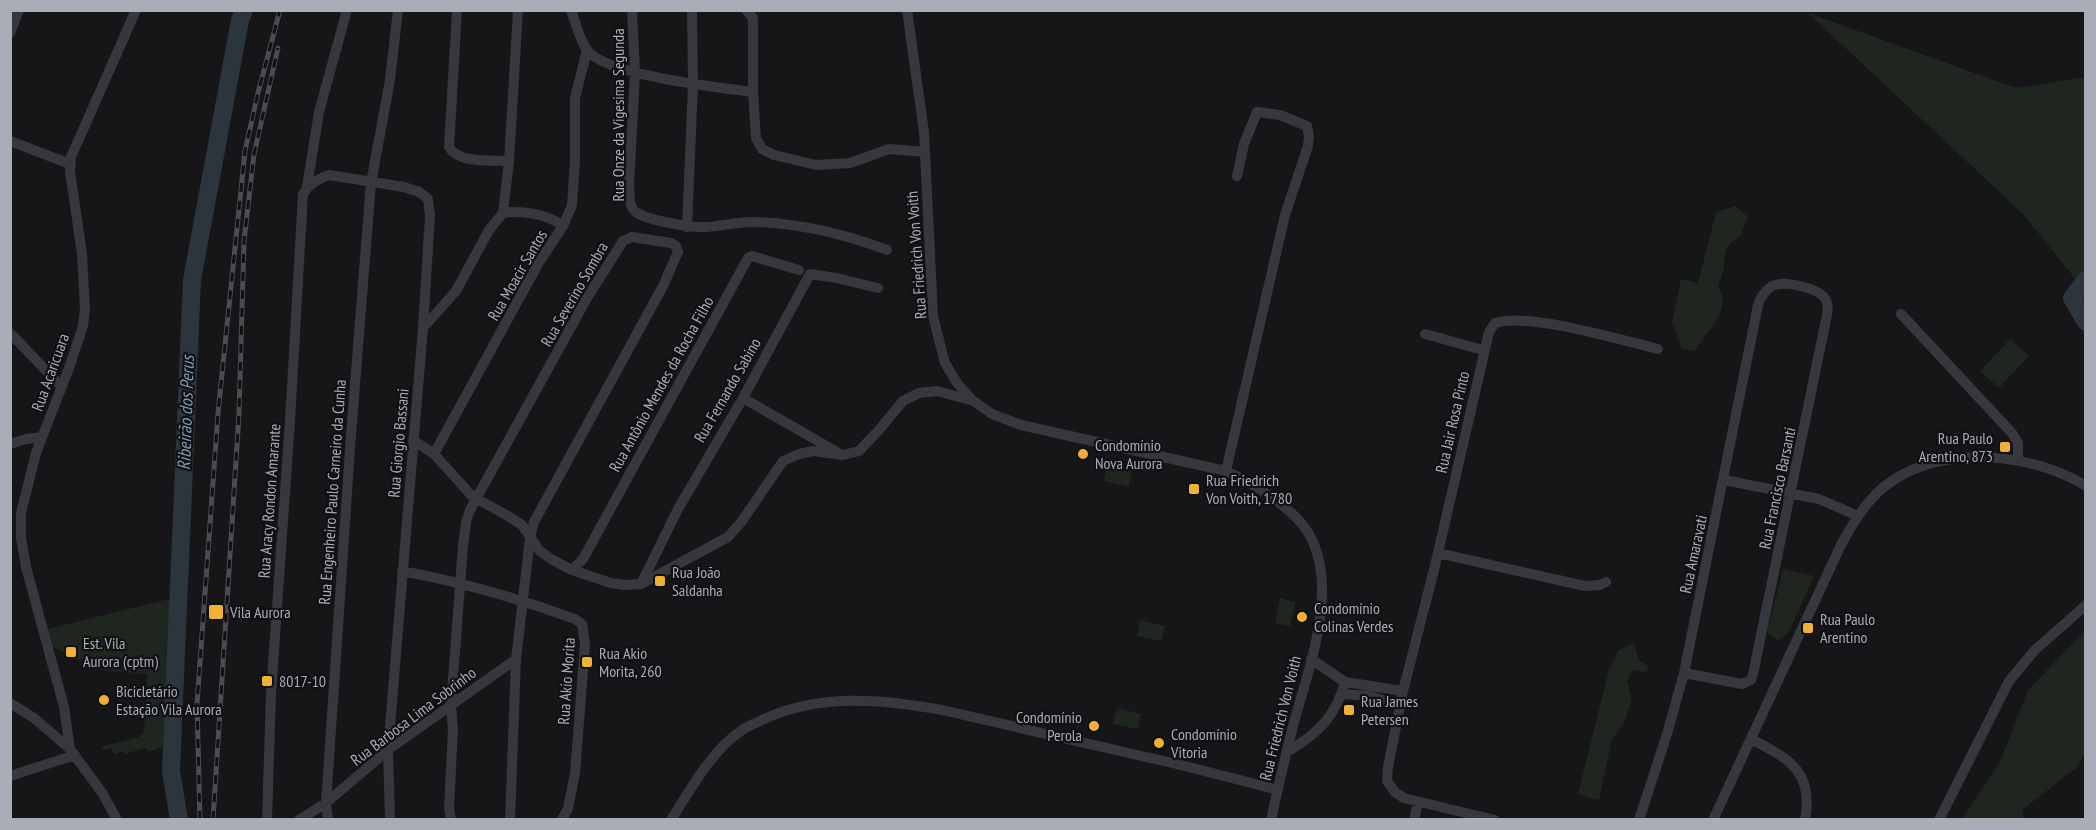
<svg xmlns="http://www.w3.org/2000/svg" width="2096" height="830" viewBox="0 0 2096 830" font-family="'PT Sans Narrow',sans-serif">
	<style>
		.green { fill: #1e261f }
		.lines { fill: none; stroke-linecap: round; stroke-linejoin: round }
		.river { stroke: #2c353c; stroke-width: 18 }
		.minor { stroke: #37383d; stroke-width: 10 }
		.rail-casing { stroke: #4a4c52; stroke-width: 5 }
		.rail { stroke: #111113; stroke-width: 3; stroke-dasharray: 9; stroke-linecap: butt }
		.poi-dot { fill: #f2b134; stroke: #111113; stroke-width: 2 }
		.labels { text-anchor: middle; stroke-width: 4.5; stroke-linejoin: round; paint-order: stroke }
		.street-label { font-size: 16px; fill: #a8adb8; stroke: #111113 }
		.poi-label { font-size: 16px; fill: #a8adb8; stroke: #111113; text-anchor: start }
		.water-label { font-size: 18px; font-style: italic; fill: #7f9bb3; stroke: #111113 }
	</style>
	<rect width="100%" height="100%" fill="#161618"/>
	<path class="green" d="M1808,13L2016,88L2085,77V291L2024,215Z
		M1736,206L1748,217L1740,237C1723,243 1726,255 1723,271C1722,276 1720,281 1718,285C1719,289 1723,295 1723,299C1723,318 1704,336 1695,351L1682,349L1672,322L1681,279L1698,283L1716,212Z
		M2010,339L2029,356L1999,388L1980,371Z
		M1107,466L1132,471L1129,487L1104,481Z
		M1783,569L1814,576L1789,632L1778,641L1767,633Z
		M177,597L166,742L162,747L148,752L146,748L124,754L123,751L114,754L112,749L103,750V746L137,738L144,732L147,674L92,669V666L53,647L48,629Z
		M1280,598L1295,602L1290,626L1275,623Z
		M1140,620L1165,626L1161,641L1137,636Z
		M2085,631V754L2075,769L2022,810L2025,819H1962L1999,764L2028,690Z
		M1634,643L1639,661L1648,666L1646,673L1633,670L1627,681L1632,700L1623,725L1612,739L1599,800L1578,794L1609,670L1618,651Z
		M1117,708L1141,714L1138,729L1113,724Z"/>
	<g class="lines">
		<path class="river" d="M2086,280L2072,298L2086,322
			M179,820L171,771L192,280L240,20L244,10"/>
		<path class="minor" d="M457,10L449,147C459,164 491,160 509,161
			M571,10C575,21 580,41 587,50C605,75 720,88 753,92
			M632,10L635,72L629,186C630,197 628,209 639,214C652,221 692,228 707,227C722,226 737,222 752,222C798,223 844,234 887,250
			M746,10L753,18V92L756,138L762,149L774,155L816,165L850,163L889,149L925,152
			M907,10L924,132L933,316L945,363L957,383L972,400L992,414L1021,425L1226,471C1251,482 1295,509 1309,534C1340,589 1308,670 1293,726C1285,757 1278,788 1271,820
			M10,33L19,10
			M10,141L70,164
			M307,187L319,112L347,10
			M503,213L509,161L518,10
			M563,226L572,205L575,160V98L587,50
			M687,227L693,84L692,10
			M1901,314L2012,433L2018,443V459
			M423,328L456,291L489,230L503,213C521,210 548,214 563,226L538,264L434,454
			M10,333L62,387
			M1425,334L1483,350
			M743,398L837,452
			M413,440L434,454L472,496L508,516L522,525L539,550L551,559L572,570L611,583L624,585L641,584L728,537L742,521L783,461L799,454L813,451L843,455L859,451L879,430L903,401L919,393L937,391L970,400
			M10,444L26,439L42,437
			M1226,471L1285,215L1308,146L1309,136L1307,126L1280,115L1257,112L1244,144L1237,176
			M1724,480L1819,499L1858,516
			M1438,553L1585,586L1600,585L1606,582
			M572,570L583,559L748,258L752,256L799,270
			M402,571C462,582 517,598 575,619L582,624L585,644L575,774L568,808L562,820
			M641,584L678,509L743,398L810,274L837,278L878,288
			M1311,659L1345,682L1403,691
			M1342,694L1369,696L1400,705
			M10,703L34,718L70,749L103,794L117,820
			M1751,739C1789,759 1814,771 1805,820
			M70,749L64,707L26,567L21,538V513L36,453L69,368L83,326L85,308L82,254L70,171L71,157L136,10
			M1287,752C1317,734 1336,717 1345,682
			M10,776L75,755
			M267,820L271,694L290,421L303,194C310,183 318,179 329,175L404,187L419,192L428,199L430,216L423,328L388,750L390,820
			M299,820L326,803L388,750L516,659
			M328,820L326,803L351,435L371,183L390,80L398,10
			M451,820L449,808L453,729L451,706L463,545L466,522L470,510L587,298L623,241L632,237L671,243L676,246L678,252L663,286L534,522L530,538L516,659L510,820
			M671,820C690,790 712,750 742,730C748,726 756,723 762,720C819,693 882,699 942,710L1181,765L1278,790
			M1414,820L1418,802
			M1495,820L1404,798L1395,792L1387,781L1388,767L1403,691L1434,570L1489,332L1495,323C1527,312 1621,340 1658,349
			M1639,820L1667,734L1684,673L1758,305C1760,298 1765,291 1772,286C1784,280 1820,288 1826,300C1828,305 1828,310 1827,315L1753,674L1751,680L1742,684L1684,673
			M1713,820L1841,545C1854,521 1869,496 1892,481C1946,445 2033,453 2086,486
			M1939,820L2009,681L2035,650L2086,605"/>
		<defs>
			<path id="rail" d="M200,820L197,704L218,413L245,151L258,93L280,10
				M213,820L239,414L244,241L254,154L278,48"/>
		</defs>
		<use href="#rail" class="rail-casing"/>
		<use href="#rail" class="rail"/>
	</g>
	<g class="poi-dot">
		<rect x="1999" y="441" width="12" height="12" rx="3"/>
		<circle cx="1083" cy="454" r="6"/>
		<rect x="1188" y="483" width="12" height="12" rx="3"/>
		<rect x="654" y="575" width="12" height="12" rx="3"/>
		<rect x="208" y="604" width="16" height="16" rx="3"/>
		<circle cx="1302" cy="617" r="6"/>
		<rect x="1802" y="622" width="12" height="12" rx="3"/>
		<rect x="65" y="646" width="12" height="12" rx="3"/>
		<rect x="581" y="656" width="12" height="12" rx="3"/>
		<rect x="261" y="675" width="12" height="12" rx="3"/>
		<circle cx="104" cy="700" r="6"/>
		<rect x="1343" y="704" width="12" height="12" rx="3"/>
		<circle cx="1094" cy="726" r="6"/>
		<circle cx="1159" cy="743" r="6"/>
	</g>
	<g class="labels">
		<g class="street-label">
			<text transform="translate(618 115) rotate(-90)" y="6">Rua Onze da Vigesima Segunda</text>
			<text transform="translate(916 255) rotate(-94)" y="6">Rua Friedrich Von Voith</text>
			<text transform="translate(517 275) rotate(-60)" y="6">Rua Moacir Santos</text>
			<text transform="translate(574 294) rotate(-60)" y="6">Rua Severino Sombra</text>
			<text transform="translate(50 372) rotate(-70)" y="6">Rua Acaricuara</text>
			<text transform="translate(661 384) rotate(-61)" y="6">Rua Antônio Mendes da Rocha Filho</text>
			<text transform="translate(727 390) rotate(-60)" y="6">Rua Fernando Sabino</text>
			<text transform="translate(1452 422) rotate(-77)" y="6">Rua Jair Rosa Pinto</text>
			<text transform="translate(398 443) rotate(-85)" y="6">Rua Giorgio Bassani</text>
			<text transform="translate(1777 488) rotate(-78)" y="6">Rua Francisco Barsanti</text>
			<text transform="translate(332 492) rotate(-86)" y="6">Rua Engenheiro Paulo Carneiro da Cunha</text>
			<text transform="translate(269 501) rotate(-86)" y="6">Rua Aracy Rondon Amarante</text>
			<text transform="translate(1693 554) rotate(-78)" y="6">Rua Amaravati</text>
			<text transform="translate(566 681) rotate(-86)" y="6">Rua Akio Morita</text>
			<text transform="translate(413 716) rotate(-37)" y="6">Rua Barbosa Lima Sobrinho</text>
			<text transform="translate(1280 718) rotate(-76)" y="6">Rua Friedrich Von Voith</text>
		</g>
		<g class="poi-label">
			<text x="1993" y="444" text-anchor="end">Rua Paulo<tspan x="1993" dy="18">Arentino, 873</tspan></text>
			<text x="1095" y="451">Condomínio<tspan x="1095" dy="18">Nova Aurora</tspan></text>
			<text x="1206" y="486">Rua Friedrich<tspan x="1206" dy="18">Von Voith, 1780</tspan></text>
			<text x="672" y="578">Rua João<tspan x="672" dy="18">Saldanha</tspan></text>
			<text x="1314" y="614">Condomínio<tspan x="1314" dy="18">Colinas Verdes</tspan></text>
			<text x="230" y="618">Vila Aurora</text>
			<text x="1820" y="625">Rua Paulo<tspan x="1820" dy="18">Arentino</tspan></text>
			<text x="83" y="649">Est. Vila<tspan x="83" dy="18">Aurora (cptm)</tspan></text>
			<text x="599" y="659">Rua Akio<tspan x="599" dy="18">Morita, 260</tspan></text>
			<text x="279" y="687">8017-10</text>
			<text x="116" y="697">Bicicletário<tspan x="116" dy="18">Estação Vila Aurora</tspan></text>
			<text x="1361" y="707">Rua James<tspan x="1361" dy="18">Petersen</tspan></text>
			<text x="1082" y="723" text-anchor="end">Condomínio<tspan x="1082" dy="18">Perola</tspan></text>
			<text x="1171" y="740">Condomínio<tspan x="1171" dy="18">Vitoria</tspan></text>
		</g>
		<g class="water-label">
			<text transform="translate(186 413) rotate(-88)" y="6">Ribeirão dos Perus</text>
		</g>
	</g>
	<rect width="2096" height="830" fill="none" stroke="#a8adb8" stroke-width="24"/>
</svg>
